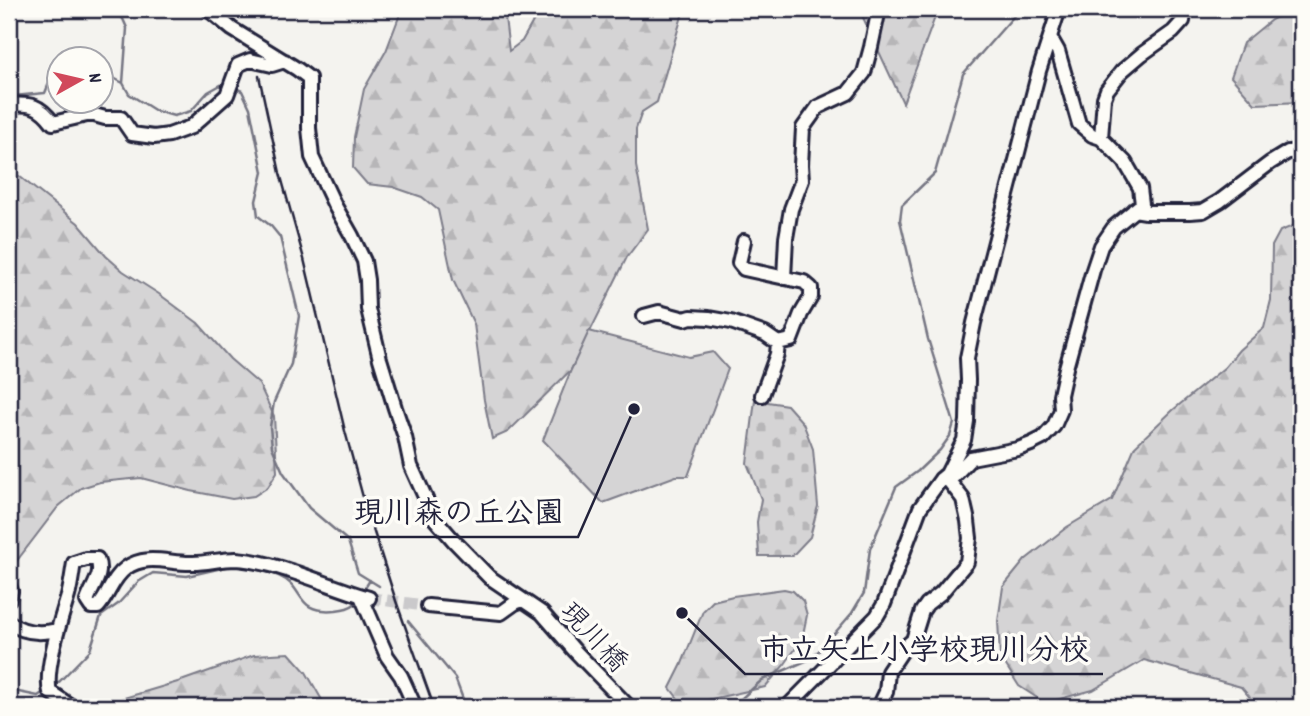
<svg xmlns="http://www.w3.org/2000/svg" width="1310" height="716" viewBox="0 0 1310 716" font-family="Dekko,'Klee One',sans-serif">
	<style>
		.forest { fill: url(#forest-firs); stroke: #7c7b88; stroke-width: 2 }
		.cemetery { fill: url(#cemetery-stones); stroke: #7c7b88; stroke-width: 2 }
		.pitch { fill: #d5d4d5; stroke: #7c7b88; stroke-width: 2 }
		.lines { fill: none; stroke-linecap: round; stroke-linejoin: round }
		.stream { stroke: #757582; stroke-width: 2.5 }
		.street-tunnel { stroke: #cac9cb; stroke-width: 12; stroke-dasharray: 12 6; stroke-linecap: butt }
		.street-casing { stroke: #22223b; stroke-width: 18 }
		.street { stroke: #fdfcf7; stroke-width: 12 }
		.rail { stroke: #22223b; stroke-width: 2.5 }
		.labels { text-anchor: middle; stroke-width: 7; stroke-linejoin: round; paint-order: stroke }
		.street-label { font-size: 28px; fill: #22223b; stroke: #fdfcf7 }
		.leader { fill: none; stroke: #22223b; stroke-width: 2.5 }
		.callout-dot { fill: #22223b; stroke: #fdfcf7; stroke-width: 2.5 }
		.callout-label { font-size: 30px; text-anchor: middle; font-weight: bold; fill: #22223b; stroke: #fdfcf7; stroke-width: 7; stroke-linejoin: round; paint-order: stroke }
	</style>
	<defs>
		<pattern id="forest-firs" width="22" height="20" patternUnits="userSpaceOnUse" patternTransform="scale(1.75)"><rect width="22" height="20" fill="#d5d4d5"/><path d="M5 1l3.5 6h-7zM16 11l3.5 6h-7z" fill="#b7b6b8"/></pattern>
		<pattern id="cemetery-stones" width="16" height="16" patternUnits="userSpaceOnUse" patternTransform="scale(1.75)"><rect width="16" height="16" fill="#d5d4d5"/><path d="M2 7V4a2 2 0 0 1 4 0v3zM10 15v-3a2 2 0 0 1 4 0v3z" fill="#b7b6b8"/></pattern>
	</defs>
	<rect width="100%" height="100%" fill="#f4f3ef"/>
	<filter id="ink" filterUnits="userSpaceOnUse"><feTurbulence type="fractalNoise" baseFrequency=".0143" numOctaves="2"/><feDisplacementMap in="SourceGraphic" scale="14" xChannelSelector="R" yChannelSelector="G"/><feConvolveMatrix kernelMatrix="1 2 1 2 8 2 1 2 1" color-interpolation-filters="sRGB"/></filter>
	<g filter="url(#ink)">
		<path class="forest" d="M402,9H504L509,51L522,41L540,9H684L657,102L642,112L636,129V166L648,229L627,257L571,370L508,432L492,439L484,400L474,324L453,280L438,210L422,197L393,187L367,184L353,168L354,137L364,89L386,51Z
			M859,9H938L903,103Z
			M1292,9H1301V102L1255,104L1231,77L1243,43L1271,20Z
			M19,176L78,223L106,256L123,271L159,294L198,323L230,359L259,384L274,416L277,472L268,487L254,496L232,499L191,491L141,478L100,482L81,488L58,507L9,571V178Z
			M1301,223V707H1258L1241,687L1144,660L1093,690L1045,703L1019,686L1000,656L998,621L1003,587L1025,560L1067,527L1112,500L1135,446L1173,410L1225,367L1239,350L1264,328L1271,300L1272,246L1280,231Z
			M784,589L793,591L803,601L807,615L802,639L785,664L765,687L698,702L680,701L670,688L681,666L703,611L713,601L733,596Z
			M289,653L306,672L326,707H94L181,681L254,655Z"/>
		<path class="cemetery" d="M755,400L787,405L803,423L813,449L818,506L810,537L792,556H759L757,522L761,499L747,463Z"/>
		<path class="pitch" d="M589,331L689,357L713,352L728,369L688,476H676L603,503L543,440L571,370Z"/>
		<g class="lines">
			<path class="stream" d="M115,9L123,19L127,28L123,83L129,94L156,111L174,116L191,111L208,92L226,82L228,83
				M102,72L123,83
				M233,87L242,91L250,108L263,172L256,201L258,216L271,226L280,237L299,316L291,364L274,402L270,427L272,447L283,472L309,508L348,541L358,573L379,586
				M9,100L14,96L45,93L52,76L60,75
				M241,566C253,569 268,571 279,576C307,588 293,614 336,610C344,609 350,608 356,603
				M365,588L370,580
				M408,621L455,678L466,707
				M54,686L60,681L90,650L101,616L118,604L138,582L153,573L187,576L235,565
				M9,690L38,696L45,691
				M732,707L762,680L808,660L821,649L852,613L864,593L870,549L896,487L918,471L940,450L950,436L954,423L928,339L900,220L902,205L935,173L963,74L1020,9"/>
			<path class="street-tunnel" d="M369,598L428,606"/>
			<defs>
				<path id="street" d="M208,9L232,29L297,69L309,78V128L312,157L335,206L352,236L364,261L367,280L368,309L380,359L395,408L405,437L411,466L435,519L455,542L489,577L542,613L575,651L629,707
					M9,105C30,103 40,105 53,123L91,114L105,118H121L132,134L154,137L169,135L191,127L227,95L238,65L250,60L272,65L285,61
					M1101,138L1104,98L1107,90L1122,71L1142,54L1173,32L1183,21L1185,9
					M1134,210L1146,212H1190L1203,211L1220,201L1270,163L1288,152L1301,151
					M784,278L786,238L791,209L802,180L801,165L803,128L818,107L848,93L864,73L871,47L879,9
					M644,316L659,312L685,319L691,317L709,318L731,322L765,334L778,343L791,340L801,314L811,297V288L804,282L744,269L739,263L744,241
					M762,395L777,354L778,343
					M947,474L951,479L971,458L1018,449L1031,444L1043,438L1054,426L1061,410L1060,395L1066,368L1093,270L1101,246L1114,227L1142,204L1140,188L1125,162L1101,138L1092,135L1079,124L1058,51L1050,37
					M9,586L11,591L9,599
					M361,596L387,656L401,676L415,707
					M428,606L501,613L515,603L523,600
					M9,622C23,633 40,634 57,630
					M72,707L50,692C44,670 61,619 68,596C71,585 72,574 74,563L86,559H97C104,575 92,586 87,601L91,607H98C109,595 112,578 126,568C147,553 169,564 193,563C207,563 221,559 236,559C279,562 327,586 369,598
					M787,707L877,616L884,604L920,508L941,479L947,474L964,440L967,421L968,380L967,358L974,323L1039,71L1059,9
					M879,707L886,692L888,672L904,648L913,640L922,611L927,604L941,593L967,562L970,538L968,521L963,499L949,481L941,479"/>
			</defs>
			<use href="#street" class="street-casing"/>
			<use href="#street" class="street"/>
			<path class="rail" d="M259,76L280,173L304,259L345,431L364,501L396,601L434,707"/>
		</g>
	</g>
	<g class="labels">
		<g class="street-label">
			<text transform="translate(595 636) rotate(47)" y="10">現川橋</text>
		</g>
	</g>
	<path class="leader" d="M634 409L578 537H340M682 613L745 674H1103"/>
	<g class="callout-dot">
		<circle cx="634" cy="409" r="7"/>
		<circle cx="682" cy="613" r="7"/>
	</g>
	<g class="callout-label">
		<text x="459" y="522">現川森の丘公園</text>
		<text x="924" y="659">市立矢上小学校現川分校</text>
	</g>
	<rect width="1310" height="716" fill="none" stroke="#fdfcf7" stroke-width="35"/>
	<rect x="18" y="18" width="1275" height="681" fill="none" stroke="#22223b" stroke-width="2.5" filter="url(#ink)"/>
	<g transform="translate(80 80) rotate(82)"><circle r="33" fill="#fdfcf7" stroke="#a5a5ac" stroke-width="2"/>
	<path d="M0-5L12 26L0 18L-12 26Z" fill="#d1495b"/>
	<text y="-10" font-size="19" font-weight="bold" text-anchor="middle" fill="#22223b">N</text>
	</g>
</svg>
